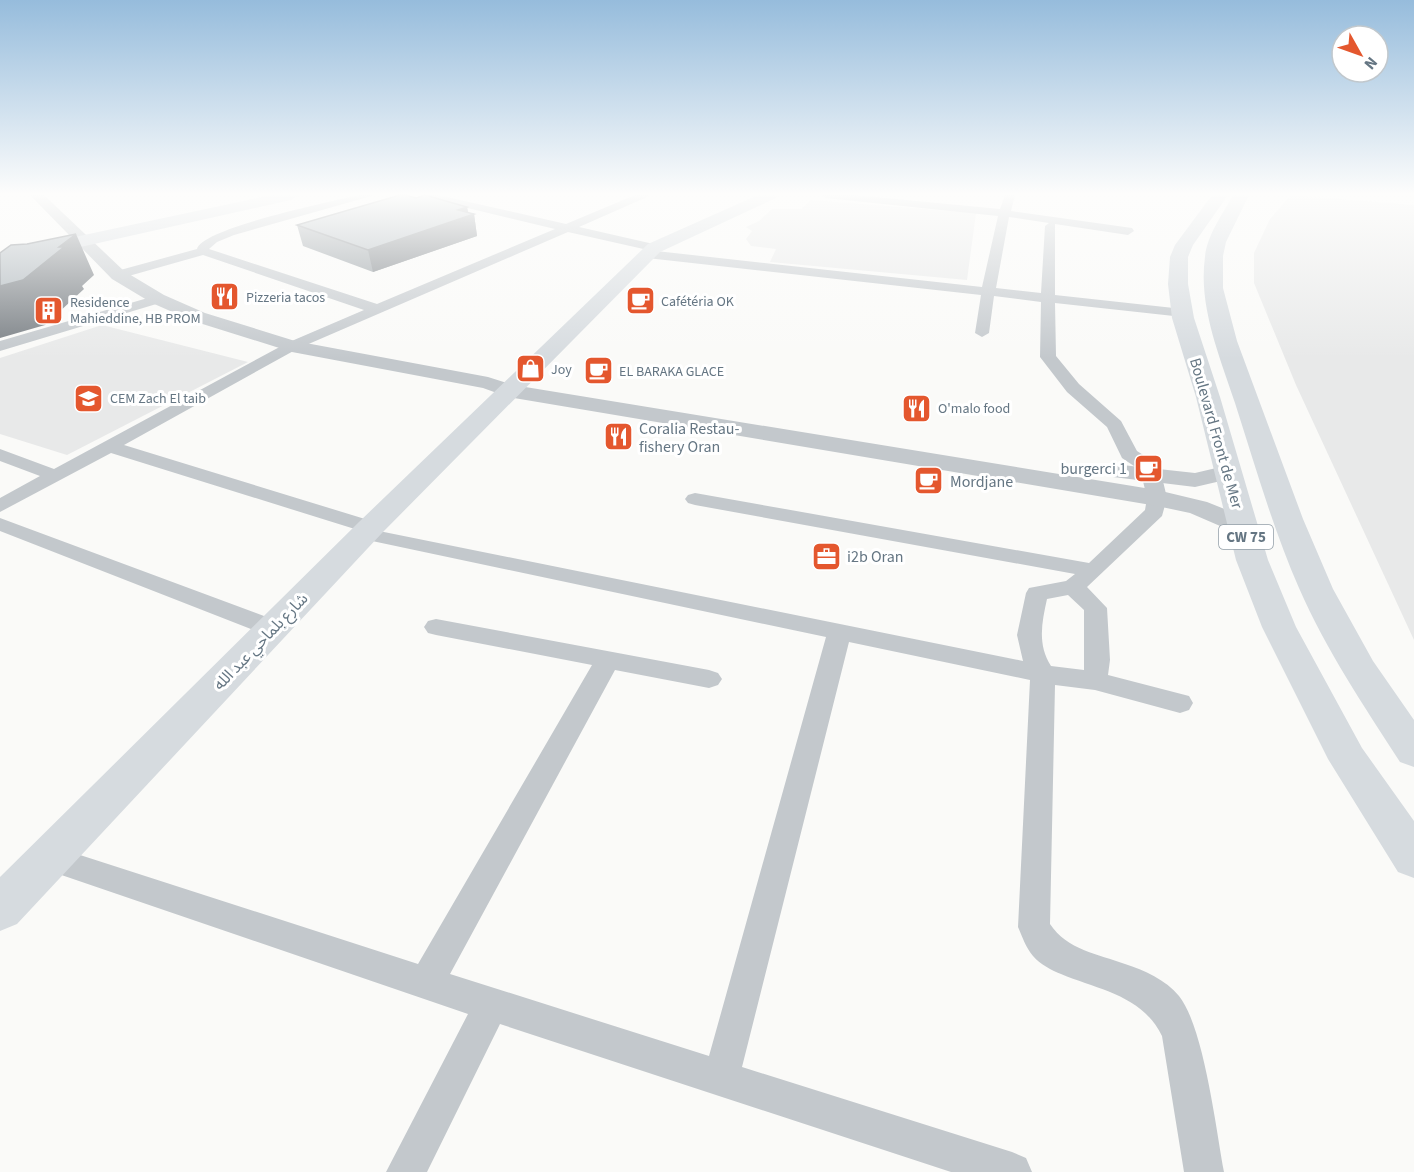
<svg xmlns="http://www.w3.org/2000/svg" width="1414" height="1172" viewBox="0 0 1414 1172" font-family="'Source Sans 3','Noto Sans Arabic',sans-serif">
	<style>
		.built { fill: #e8e9e9 }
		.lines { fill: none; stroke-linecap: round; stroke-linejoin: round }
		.minor { fill: #c3c8cc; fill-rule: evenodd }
		.tertiary { fill: #c3c8cc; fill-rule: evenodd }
		.secondary { fill: #d6dbdf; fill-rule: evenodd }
		.primary { fill: #d6dbdf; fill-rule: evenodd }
		.wall { fill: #929a9f }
		.shaded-wall { fill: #777d82 }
		.building { fill: #aab3b9; stroke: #777d82; stroke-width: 1.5 }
		.labels { text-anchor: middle; stroke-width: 6; stroke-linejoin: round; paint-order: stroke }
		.far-poi-label { font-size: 14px; fill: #657683; stroke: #fff; text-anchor: start }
		.shield { fill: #fff; stroke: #939fa8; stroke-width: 1.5 }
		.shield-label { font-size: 15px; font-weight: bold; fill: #657683 }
		.poi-label { font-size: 16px; fill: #657683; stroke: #fff; text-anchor: start }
		.street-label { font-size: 16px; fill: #657683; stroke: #fff }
	</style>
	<rect width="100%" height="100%" fill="#fafaf8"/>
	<path class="built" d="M1291,195L1414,205V640L1296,385L1254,283V253L1270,219Z
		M811,200L976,213L967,280L770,262L776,249L751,246L746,239L752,231L746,227L759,221L772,209H801Z
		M102,325L248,362L67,455L0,434V358Z"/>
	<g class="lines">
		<path class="minor" d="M359,195H375L234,235L217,242L209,249L377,304L555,229L422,197L421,195H438L566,224L635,195H648L647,197L579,227L658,245L660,248L656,251L982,287L998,216L826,198L821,195H854L1000,209L1005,195H1015L1011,211L1132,228L1134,231L1128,235L1055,224V295L1183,309L1190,313L1183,317L1055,303L1056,356L1079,384L1121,421L1137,451L1151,460L1162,477L1167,498L1162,516L1087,587L1107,608L1110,660L1108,675L1189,696L1193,703L1189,710L1180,713L1095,690L1055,685L1050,924C1067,950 1098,954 1125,964C1144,970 1166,980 1179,996C1204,1027 1216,1130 1224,1172H1184L1162,1036C1142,995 1099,990 1061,974C1051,970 1040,964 1033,956C1026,948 1022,936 1018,927L1030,680L849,642L742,1067L1012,1152L1026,1158L1032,1172H951L500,1024L427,1172H386L468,1014L38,867L34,858L38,849L49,845L418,964L592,665L436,635L428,633L424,627L428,621L436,619L709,670L718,673L722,679L718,685L709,688L615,670L450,974L709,1056L826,637L358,538L355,534L358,530L111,453L0,512V498L40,476L0,461V449L54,469L287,343L364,310L203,255L118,279L113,278L111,275L113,272L197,249C202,228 334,201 359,195ZM1009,217L1049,223L1045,226L1041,293L996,288ZM568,232L648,250L641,254L647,258L981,295L975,333L982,337L989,333L994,296L1041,302L1040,357L1067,392L1107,427L1122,458L1137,468L1142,477L1147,498L1145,510L1089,563L695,493L688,495L685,499L688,503L695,505L1075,574L1066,581L1029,588L1026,593L1017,635L1023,661L379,531L381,527L378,523L124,445L297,349ZM1068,595L1084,610V670L1051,666C1037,644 1042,622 1047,599Z
			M158,295L165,299L163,302L0,351V341Z
			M0,518L280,622L284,628L280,634L272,636L264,634L0,531Z"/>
		<path class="tertiary" d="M30,195H44L124,271L164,295L205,313L295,341L488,377L513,385L1157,490L1207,502L1252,520L1256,526L1252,532L1243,534L1234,532L1190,513L1157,506L508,397L483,388L292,352L193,321L152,303L112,279Z
			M1122,465L1195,473L1229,465L1238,467L1241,472L1238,477L1195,487L1113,477L1110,472L1113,467Z"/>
		<path class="secondary" d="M271,195H299L291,200L0,265V253Z
			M758,195H778L776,198L660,252L382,533L17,924L0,931V877L360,521L648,244Z"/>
		<path class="primary" d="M1212,195H1228L1193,245L1188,257V284L1194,318L1220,397L1268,560L1296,627L1362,748L1414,821V878L1398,872L1328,759L1262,627L1236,560L1196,397L1172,318L1168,284L1170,257L1175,245Z
			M1233,195H1249L1226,242L1223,256V288L1237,341L1303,519L1333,589L1373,661L1414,720V767L1400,762C1364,706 1326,650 1299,588C1273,529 1255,465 1235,403C1220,357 1198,306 1205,257C1207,235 1223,214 1233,195Z"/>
	</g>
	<path class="wall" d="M416,198L467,207L468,213L474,214L477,236L373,272L303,246L297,225Z"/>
	<path class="shaded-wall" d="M467,207L469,216L474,214L477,236L373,272L368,250L458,210Z
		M76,234L94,275L82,286L84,289L45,325L0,338V286L59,247Z"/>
	<path class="building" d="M400,195H405L416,198L425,195L467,207L458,210L474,214L368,250L297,225Z
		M76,234L59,247H64L23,280L0,286V253L11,245L27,244Z"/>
	<linearGradient id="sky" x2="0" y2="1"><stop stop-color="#96bcdc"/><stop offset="0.54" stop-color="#fdfdfc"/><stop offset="1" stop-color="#fdfdfc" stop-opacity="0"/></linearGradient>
	<rect width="1414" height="359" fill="url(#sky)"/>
	<defs>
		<symbol id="restaurant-square" viewBox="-11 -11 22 22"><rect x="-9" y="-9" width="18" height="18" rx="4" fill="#e4572e" stroke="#fff"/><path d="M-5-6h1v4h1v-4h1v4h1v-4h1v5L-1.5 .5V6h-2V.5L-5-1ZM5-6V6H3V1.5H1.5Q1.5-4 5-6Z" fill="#fff"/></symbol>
		<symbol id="cafe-square" viewBox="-11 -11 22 22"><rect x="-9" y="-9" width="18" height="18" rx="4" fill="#e4572e" stroke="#fff"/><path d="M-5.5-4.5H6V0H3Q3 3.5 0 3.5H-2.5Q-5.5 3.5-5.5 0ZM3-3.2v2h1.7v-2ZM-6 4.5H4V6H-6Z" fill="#fff"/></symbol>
		<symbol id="building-square" viewBox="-11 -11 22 22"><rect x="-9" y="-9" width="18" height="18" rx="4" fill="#e4572e" stroke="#fff"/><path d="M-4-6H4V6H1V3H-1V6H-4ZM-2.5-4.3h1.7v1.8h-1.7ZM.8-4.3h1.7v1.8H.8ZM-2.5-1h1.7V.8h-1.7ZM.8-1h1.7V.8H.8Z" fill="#fff"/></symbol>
		<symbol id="shop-square" viewBox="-11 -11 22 22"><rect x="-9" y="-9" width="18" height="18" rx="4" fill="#e4572e" stroke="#fff"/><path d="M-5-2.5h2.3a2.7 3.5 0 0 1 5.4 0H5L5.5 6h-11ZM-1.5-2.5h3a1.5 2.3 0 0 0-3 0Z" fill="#fff"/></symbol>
		<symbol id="school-square" viewBox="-11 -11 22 22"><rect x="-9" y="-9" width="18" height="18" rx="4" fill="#e4572e" stroke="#fff"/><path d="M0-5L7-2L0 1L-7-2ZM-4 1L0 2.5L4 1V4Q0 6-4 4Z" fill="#fff"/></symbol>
		<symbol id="office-square" viewBox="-11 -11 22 22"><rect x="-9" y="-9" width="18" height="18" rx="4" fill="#e4572e" stroke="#fff"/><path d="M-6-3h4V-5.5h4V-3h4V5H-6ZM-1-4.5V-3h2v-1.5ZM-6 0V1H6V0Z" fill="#fff"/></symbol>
	</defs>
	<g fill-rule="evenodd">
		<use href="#restaurant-square" x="208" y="280" width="33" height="33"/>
		<use href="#cafe-square" x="624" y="284" width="33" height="33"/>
		<use href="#building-square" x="32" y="294" width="33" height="33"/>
		<use href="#shop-square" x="514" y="352" width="33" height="33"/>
		<use href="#cafe-square" x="582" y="354" width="33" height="33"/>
		<use href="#school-square" x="72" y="382" width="33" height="33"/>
		<use href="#restaurant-square" x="900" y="392" width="33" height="33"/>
		<use href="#restaurant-square" x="602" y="420" width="33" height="33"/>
		<use href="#cafe-square" x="1132" y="452" width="33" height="33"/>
		<use href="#cafe-square" x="912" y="464" width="33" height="33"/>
		<use href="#office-square" x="810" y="540" width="33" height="33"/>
	</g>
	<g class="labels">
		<g class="far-poi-label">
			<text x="246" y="302">Pizzeria tacos</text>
			<text x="661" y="306">Cafétéria OK</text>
			<text x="70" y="307">Residence<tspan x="70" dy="16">Mahieddine, HB PROM</tspan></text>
			<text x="551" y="374">Joy</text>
			<text x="619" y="376">EL BARAKA GLACE</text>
			<text x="110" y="403">CEM Zach El taib</text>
			<text x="938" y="413">O'malo food</text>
		</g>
		<rect class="shield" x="1219" y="525" width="54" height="24" rx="4.5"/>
		<g class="shield-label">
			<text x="1246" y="542">CW 75</text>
		</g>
		<g class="poi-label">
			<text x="639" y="434">Coralia Restau-<tspan x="639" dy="18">fishery Oran</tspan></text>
			<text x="1127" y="474" text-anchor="end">burgerci 1</text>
			<text x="950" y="487">Mordjane</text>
			<text x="847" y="562">i2b Oran</text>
		</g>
		<g class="street-label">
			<text transform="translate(1217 433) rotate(74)" y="6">Boulevard Front de Mer</text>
			<text transform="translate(260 641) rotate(-46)" y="6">شارع بلماحي عبد الله</text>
		</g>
	</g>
	<g transform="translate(1360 54) rotate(130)"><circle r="28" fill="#ffffff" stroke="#c1c8cd" stroke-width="1.5"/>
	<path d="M0-4.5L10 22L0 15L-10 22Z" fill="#e4572e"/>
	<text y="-9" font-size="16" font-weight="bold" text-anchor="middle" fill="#657683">N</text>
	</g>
</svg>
